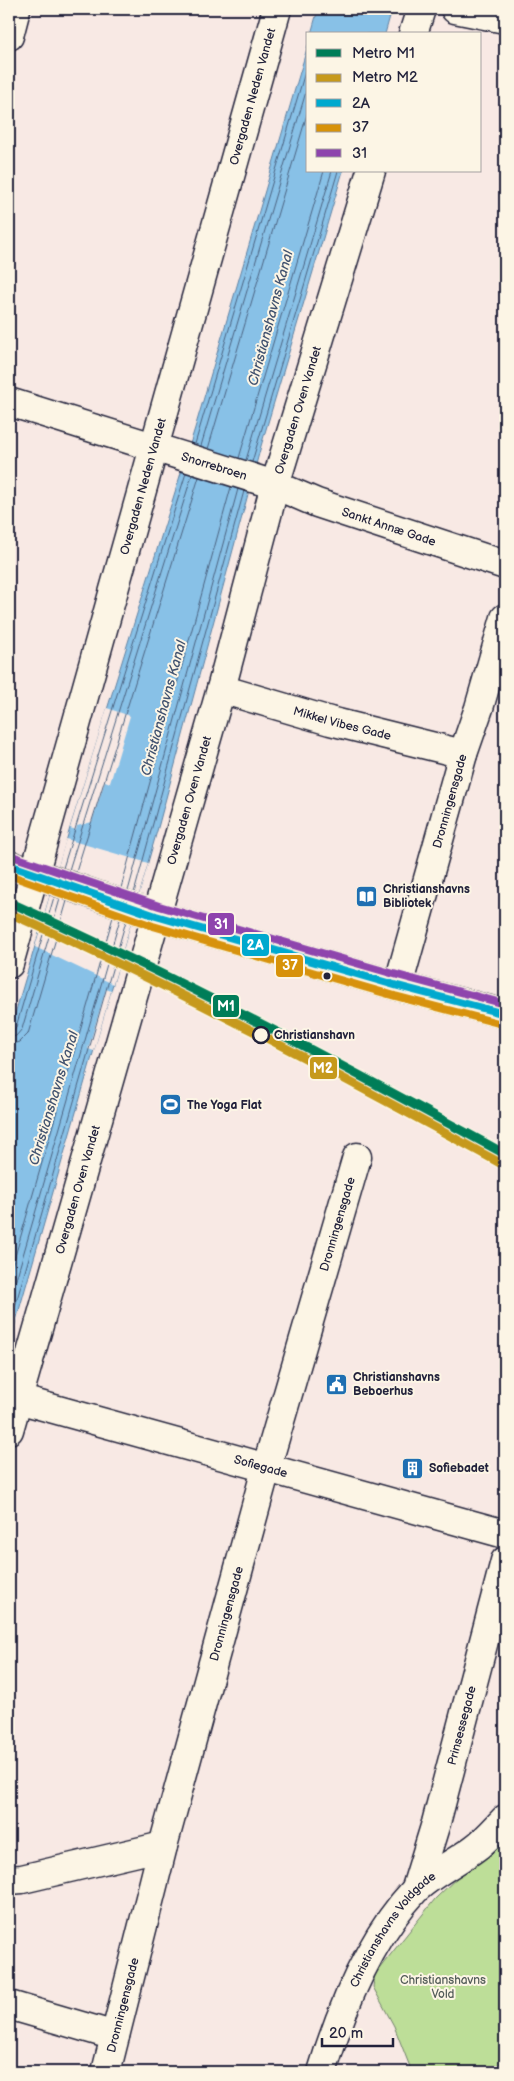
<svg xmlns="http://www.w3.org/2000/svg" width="514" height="2081" viewBox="0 0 514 2081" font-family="'Balsamiq Sans',sans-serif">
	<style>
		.green { fill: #bdde98; stroke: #70806a }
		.water { fill: #88c1e7; stroke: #5f81a2 }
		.pier { fill: #f8e9e4 }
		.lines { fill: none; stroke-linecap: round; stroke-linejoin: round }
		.shore { stroke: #4b6280; stroke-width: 1 }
		.minor-casing { stroke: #22223b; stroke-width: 31 }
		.tertiary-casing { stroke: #22223b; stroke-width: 31 }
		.minor { stroke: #fcf5e5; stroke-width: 28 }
		.tertiary { stroke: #fcf5e5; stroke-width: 28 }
		.bus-1-casing { stroke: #fcf5e5; stroke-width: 11 }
		.bus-2-casing { stroke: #fcf5e5; stroke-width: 11 }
		.bus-3-casing { stroke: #fcf5e5; stroke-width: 11 }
		.bus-1 { stroke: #00a9ce; stroke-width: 8 }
		.bus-2 { stroke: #d79209; stroke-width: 8 }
		.bus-3 { stroke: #8e44ad; stroke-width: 8 }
		.metro-1-casing { stroke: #fcf5e5; stroke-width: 12 }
		.metro-2-casing { stroke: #fcf5e5; stroke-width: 12 }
		.metro-1 { stroke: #007d58; stroke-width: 9 }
		.metro-2 { stroke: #c6991b; stroke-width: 9 }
		.bus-dot { fill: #22223b; stroke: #fcf5e5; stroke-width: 2 }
		.stop-dot { fill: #fcf5e5; stroke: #22223b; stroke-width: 2.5 }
		.labels { text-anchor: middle; stroke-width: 4; stroke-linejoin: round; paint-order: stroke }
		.street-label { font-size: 12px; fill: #22223b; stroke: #fcf5e5 }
		.poi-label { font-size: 12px; font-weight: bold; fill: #22223b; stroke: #fcf5e5; text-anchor: start }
		.stop-label { font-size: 12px; font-weight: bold; fill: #22223b; stroke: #fcf5e5; text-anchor: start }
		.park-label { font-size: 12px; fill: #505a57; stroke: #fcf5e5 }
		.water-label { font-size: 14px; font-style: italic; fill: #41526f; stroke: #fcf5e5 }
		.line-badge { stroke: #fcf5e5; stroke-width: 2 }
		.badge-label { font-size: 14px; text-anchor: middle; font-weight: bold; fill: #fff }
	</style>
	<rect width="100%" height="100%" fill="#f8e9e4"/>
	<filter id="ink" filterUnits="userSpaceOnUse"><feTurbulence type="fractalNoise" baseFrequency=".02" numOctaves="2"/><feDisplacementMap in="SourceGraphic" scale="10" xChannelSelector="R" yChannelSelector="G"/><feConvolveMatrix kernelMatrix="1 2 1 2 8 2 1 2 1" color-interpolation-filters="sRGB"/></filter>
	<g filter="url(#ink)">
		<path class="green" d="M505,1831V2072H412L394,2026L373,1987L375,1974L435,1899Z"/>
		<path class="water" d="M318,9H392L385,34H311Z
			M308,45V171H343L261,446L159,824L9,1345V1034L70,828L195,428Z"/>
		<path class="pier" d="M107,708L130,716L110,783L105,781L92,822L77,826L76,830L70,828Z
			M66,839L148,863L113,984L35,947Z
			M106,989L111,991L94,1051L88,1049Z"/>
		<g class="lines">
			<path class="shore" d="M195,444L308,62
				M201,446L308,85
				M208,449L308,111
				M239,458L324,171
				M246,460L332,171
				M252,462L338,171
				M63,868L186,473
				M69,870L192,475
				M76,872L199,477
				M121,888L231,487
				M128,891L238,489
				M134,893L244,491
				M9,1031H13L16,1027L54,897
				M9,1038L16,1036L22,1029L60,899
				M9,1045L20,1042L28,1034L67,901
				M9,1277L113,917
				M9,1304L120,919
				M9,1327L126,921"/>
			<defs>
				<g id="minor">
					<path d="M455,9L505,19"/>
					<path d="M413,34L421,9"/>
					<path d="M9,36L16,9"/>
					<path id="s1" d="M9,402L275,485L317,503L505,565"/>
					<path id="s2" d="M221,689L330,721L463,754"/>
					<path id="s3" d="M9,964L277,9"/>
					<path id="s4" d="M398,986L463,754L479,708L505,618"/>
					<path id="s5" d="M18,1399L505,1534"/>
					<path id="s6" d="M9,1430L221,689L275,485L371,171"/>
					<path d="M9,1880L22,1879L163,1846"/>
					<path id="s7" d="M416,1888L436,1823L505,1561"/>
					<path d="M9,2005L115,2036"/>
					<path id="s8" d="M106,2072L163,1846L266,1469L357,1157"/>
					<path id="s9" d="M322,2072C341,2009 369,1939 415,1890C430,1875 458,1861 475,1848C486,1840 496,1828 505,1819"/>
				</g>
				<path id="tertiary" d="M9,865L156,916L398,986L505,1014"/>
			</defs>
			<use href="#minor" class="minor-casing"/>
			<use href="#tertiary" class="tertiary-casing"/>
			<use href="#minor" class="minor"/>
			<use href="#tertiary" class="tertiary"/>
			<defs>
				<path id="bus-1" d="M9,865L156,916L398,986L505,1014"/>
				<path id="bus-2" d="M9,875L153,926L395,996L502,1024"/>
				<path id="bus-3" d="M12,856L159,906L401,976L505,1004"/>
			</defs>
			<use href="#bus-1" class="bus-1-casing"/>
			<use href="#bus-2" class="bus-2-casing"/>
			<use href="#bus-3" class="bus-3-casing"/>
			<use href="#bus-1" class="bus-1"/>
			<use href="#bus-2" class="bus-2"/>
			<use href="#bus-3" class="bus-3"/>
			<defs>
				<path id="metro-1" d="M9,902C179,978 342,1065 505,1154"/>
				<path id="metro-2" d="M9,913C177,988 339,1075 500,1163"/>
			</defs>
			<use href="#metro-1" class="metro-1-casing"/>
			<use href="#metro-2" class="metro-2-casing"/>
			<use href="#metro-1" class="metro-1"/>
			<use href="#metro-2" class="metro-2"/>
		</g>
	</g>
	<defs>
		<symbol id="library-square" viewBox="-11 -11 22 22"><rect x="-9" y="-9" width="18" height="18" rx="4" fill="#1f6fb2" stroke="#fcf5e5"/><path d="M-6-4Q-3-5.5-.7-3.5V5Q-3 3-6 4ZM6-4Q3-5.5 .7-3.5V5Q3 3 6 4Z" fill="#fff"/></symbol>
		<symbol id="stadium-square" viewBox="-11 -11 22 22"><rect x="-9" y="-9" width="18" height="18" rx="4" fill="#1f6fb2" stroke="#fcf5e5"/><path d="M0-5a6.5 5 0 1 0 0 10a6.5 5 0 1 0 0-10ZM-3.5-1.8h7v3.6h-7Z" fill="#fff"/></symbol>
		<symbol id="civic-square" viewBox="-11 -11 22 22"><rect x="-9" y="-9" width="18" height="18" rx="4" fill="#1f6fb2" stroke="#fcf5e5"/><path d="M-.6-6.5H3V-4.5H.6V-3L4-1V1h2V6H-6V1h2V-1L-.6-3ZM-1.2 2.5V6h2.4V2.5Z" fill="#fff"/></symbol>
		<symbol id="building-square" viewBox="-11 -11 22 22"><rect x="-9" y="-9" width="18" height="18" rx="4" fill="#1f6fb2" stroke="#fcf5e5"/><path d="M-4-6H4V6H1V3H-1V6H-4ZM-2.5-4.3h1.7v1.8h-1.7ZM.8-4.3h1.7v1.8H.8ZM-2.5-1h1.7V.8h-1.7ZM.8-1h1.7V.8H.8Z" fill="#fff"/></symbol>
	</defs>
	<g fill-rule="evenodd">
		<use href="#library-square" x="354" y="884" width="25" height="25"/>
		<use href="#stadium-square" x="158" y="1092" width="25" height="25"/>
		<use href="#civic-square" x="324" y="1372" width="25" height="25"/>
		<use href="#building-square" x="400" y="1456" width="25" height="25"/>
	</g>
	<circle class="bus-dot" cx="327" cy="976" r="4.5"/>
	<circle class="stop-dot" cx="261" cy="1035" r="8"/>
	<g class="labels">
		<g class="street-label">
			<text dy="4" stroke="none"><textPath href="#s3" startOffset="901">Overgaden Neden Vandet</textPath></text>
			<text dy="4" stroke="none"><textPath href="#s6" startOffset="1060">Overgaden Oven Vandet</textPath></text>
			<text dy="4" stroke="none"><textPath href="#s1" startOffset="215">Snorrebroen</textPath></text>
			<text dy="4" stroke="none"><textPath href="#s3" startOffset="496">Overgaden Neden Vandet</textPath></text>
			<text dy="4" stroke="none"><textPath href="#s1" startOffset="400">Sankt Annæ Gade</textPath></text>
			<text dy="4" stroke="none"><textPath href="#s2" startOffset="126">Mikkel Vibes Gade</textPath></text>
			<text dy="4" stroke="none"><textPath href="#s6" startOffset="655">Overgaden Oven Vandet</textPath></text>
			<text dy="4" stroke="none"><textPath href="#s4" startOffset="192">Dronningensgade</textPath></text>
			<text dy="4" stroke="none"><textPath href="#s6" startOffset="250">Overgaden Oven Vandet</textPath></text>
			<text dy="4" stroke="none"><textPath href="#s8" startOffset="879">Dronningensgade</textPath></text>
			<text dy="4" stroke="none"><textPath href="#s5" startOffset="252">Sofiegade</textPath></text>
			<text dy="4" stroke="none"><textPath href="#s8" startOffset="474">Dronningensgade</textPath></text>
			<text dy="4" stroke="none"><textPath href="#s7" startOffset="169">Prinsessegade</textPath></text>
			<text dy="4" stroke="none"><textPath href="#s9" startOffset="161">Christianshavns Voldgade</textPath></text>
			<text dy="4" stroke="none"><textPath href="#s8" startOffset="69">Dronningensgade</textPath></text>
		</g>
		<g class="poi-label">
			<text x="383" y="893">Christianshavns<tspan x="383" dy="14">Bibliotek</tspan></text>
			<text x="187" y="1109">The Yoga Flat</text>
			<text x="353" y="1381">Christianshavns<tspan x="353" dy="14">Beboerhus</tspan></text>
			<text x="429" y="1472">Sofiebadet</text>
		</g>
		<g class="stop-label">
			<text x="274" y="1039">Christianshavn</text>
		</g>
		<g class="park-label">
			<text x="443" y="1984">Christianshavns<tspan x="443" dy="14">Vold</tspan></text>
		</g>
		<g class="water-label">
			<text transform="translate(270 318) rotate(-75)" y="5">Christianshavns Kanal</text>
			<text transform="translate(163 708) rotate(-75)" y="5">Christianshavns Kanal</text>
			<text transform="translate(53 1098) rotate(-73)" y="5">Christianshavns Kanal</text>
		</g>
	</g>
	<g class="line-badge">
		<rect x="207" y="912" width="28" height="24" rx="5" fill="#8e44ad"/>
		<rect x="241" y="933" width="29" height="24" rx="5" fill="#00a9ce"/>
		<rect x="275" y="954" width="29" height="24" rx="5" fill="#d79209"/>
		<rect x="212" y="994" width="28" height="24" rx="5" fill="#007d58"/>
		<rect x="309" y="1056" width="29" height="24" rx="5" fill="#c6991b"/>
	</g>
	<g class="badge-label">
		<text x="221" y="929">31</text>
		<text x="255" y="950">2A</text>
		<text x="290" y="970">37</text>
		<text x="226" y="1011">M1</text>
		<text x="323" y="1073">M2</text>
	</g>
	<rect width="514" height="2081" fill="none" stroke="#fcf5e5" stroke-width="30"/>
	<rect x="15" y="15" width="484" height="2051" fill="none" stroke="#22223b" stroke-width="2" filter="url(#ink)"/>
	<rect x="306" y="32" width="175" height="140" fill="#fcf5e5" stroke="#a5a1a1"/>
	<rect x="316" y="49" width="25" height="8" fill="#007d58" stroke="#a5a1a1"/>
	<text x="352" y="58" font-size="15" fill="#22223b">Metro M1</text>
	<rect x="316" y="74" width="25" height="8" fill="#c6991b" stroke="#a5a1a1"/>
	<text x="352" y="82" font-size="15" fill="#22223b">Metro M2</text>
	<rect x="316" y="99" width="25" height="8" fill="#00a9ce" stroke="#a5a1a1"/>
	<text x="352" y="108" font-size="15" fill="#22223b">2A</text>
	<rect x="316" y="124" width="25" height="8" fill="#d79209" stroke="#a5a1a1"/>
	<text x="352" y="132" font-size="15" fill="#22223b">37</text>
	<rect x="316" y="149" width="25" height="8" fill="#8e44ad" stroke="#a5a1a1"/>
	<text x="352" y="158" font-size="15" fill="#22223b">31</text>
	<path d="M322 2038v8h71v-8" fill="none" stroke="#22223b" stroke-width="2.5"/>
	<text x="329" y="2038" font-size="15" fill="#22223b" stroke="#fcf5e5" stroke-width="4" paint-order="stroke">20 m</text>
</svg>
